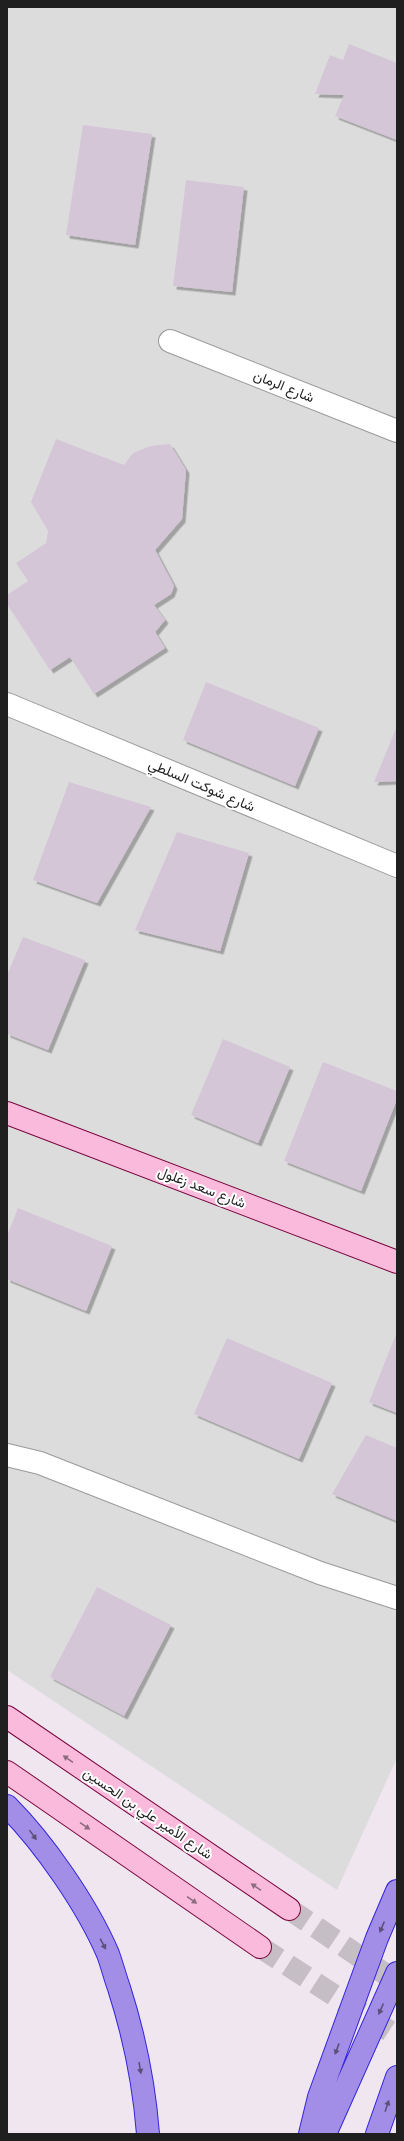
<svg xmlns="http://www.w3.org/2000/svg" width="404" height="2141" viewBox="0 0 404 2141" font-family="'Noto Sans',Vazirmatn,sans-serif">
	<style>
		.residential { fill: #dddcdd }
		.building { fill: #d4c6d7; filter: url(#shadow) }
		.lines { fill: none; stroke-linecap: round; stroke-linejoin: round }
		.secondary-tunnel { stroke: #c6bec5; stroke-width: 22; stroke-dasharray: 22 11; stroke-linecap: butt }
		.street-casing { stroke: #999; stroke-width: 24 }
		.secondary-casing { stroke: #78053b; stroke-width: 24 }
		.highway-casing { stroke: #3425dc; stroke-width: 24 }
		.street { stroke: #fff; stroke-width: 22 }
		.secondary { stroke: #fabadc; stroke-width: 22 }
		.highway { stroke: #a38ee7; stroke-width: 22 }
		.oneway { fill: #8c6c7e }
		.oneway2 { fill: #5a5179 }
		.labels { text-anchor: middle; stroke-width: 4; stroke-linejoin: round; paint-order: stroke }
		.street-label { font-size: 14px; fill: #1f1f1f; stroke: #fff }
	</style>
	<defs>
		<filter id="shadow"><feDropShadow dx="3.5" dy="3.5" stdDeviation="0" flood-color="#0004"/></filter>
	</defs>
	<rect width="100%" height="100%" fill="#f0e6ef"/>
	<path class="residential" d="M7,7H397V1758L337,1890L7,1670Z"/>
	<path class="building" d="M349,44L397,63V140L335,116L344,95L315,94L330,55L343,60Z
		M83,125L152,134L135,245L66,235Z
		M186,180L244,187L232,292L173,286Z
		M56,439L124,465L133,453L151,446L170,444L186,470L182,519L155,550L174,586L171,594L154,605L165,620L155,632L165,648L94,694L70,657L50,670L7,604V595L28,581L16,563L46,543L48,531L31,502Z
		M206,682L319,728L295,786L183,740Z
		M397,726V781L374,782Z
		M69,782L151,807L97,903L33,880Z
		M177,832L249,853L220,951L135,930Z
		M23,937L85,960L48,1050L7,1034V975Z
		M223,1039L290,1067L258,1143L191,1115Z
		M323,1062L397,1091V1099L361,1191L284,1161Z
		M18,1208L112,1246L86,1311L7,1279V1236Z
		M396,1334H397V1413L369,1402Z
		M227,1338L332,1383L299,1459L194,1414Z
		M366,1435L397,1448V1521L332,1494Z
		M97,1587L171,1625L124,1716L50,1677Z"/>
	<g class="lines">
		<path class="secondary-tunnel" d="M289,1909L397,1982
			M260,1947L397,2036"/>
		<defs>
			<path id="street" d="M170,341L397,431
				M7,704L397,866
				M7,1455L40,1463L320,1573L397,1598"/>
			<path id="secondary" d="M7,1113L397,1262
				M7,1717L289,1909
				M7,1772L260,1947"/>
			<path id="highway" d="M7,1806C44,1843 87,1905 108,1954C112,1965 115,1977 119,1988C135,2038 144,2082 148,2134
				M310,2134L319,2097L377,1938L397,1891
				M325,2134L397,1973
				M377,2134L397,2077"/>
		</defs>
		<use href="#street" class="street-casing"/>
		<use href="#secondary" class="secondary-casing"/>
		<use href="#highway" class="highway-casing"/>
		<use href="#street" class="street"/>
		<use href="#secondary" class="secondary"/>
		<use href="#highway" class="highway"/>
	</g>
	<defs><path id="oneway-solid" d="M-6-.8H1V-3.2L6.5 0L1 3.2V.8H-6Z"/></defs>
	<g class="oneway">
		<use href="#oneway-solid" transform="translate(68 1759) rotate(-146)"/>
		<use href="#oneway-solid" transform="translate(85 1826) rotate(35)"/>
		<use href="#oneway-solid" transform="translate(256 1887) rotate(-146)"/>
		<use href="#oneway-solid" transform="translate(192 1900) rotate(35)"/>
	</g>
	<g class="oneway2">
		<use href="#oneway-solid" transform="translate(33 1835) rotate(54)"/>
		<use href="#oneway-solid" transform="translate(382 1927) rotate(113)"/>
		<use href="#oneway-solid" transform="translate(103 1944) rotate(62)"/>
		<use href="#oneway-solid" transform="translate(381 2009) rotate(114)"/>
		<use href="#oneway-solid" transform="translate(337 2049) rotate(110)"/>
		<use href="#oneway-solid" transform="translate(140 2068) rotate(80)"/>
		<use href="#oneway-solid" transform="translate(387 2106) rotate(-71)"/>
	</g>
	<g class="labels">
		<g class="street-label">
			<text transform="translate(284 386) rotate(22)" y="5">شارع الرمان</text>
			<text transform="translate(202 785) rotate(23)" y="5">شارع شوكت السلطي</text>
			<text transform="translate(202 1187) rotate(21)" y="5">شارع سعد زغلول</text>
			<text transform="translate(148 1813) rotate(34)" y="5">شارع الأمير علي بن الحسين</text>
		</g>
	</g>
	<rect width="404" height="2141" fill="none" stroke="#1f1f1f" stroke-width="16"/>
</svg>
